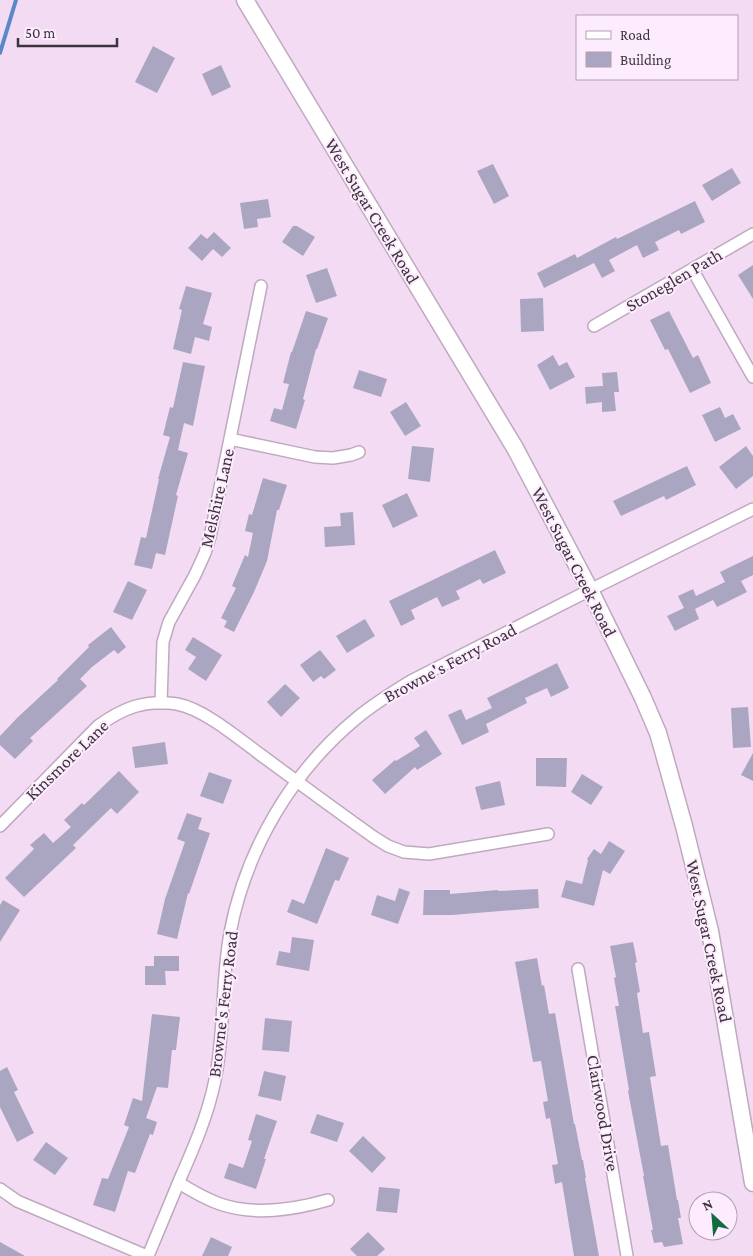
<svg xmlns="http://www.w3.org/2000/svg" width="753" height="1256" viewBox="0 0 753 1256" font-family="'Crimson Pro',serif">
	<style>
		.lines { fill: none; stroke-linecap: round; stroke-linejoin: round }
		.stream { stroke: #5d88c7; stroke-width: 4 }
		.building { fill: #aaa6c1 }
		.street-casing { stroke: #bfa9bf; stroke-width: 14 }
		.secondary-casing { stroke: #bfa9bf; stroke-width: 19 }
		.street { stroke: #fff; stroke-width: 11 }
		.secondary { stroke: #fff; stroke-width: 16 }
		.labels { text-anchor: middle; stroke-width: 4; stroke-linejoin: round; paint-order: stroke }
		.street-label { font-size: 18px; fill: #3c333c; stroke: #fdebfe }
	</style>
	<rect width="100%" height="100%" fill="#f3dcf3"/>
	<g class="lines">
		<path class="stream" d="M0,53L16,0"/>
	</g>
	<path class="building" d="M153,46L175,58L157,93L135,82Z
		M221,65L231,87L212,96L202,74Z
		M493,164L509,196L494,204L477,171Z
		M732,168L741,183L712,201L702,185Z
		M268,199L271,217L257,219L258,227L244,229L240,203Z
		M695,201L705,222L681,234L679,230L655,242L659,250L643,258L637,245L609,260L615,271L602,278L594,263L544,288L537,273L575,254L577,258L616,237L617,239Z
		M293,226H297L315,237L303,256L282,242Z
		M214,232L231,248L222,257L213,249L202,261L188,248L201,234L207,239Z
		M753,265V299L738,275Z
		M327,268L337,296L316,303L306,275Z
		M186,286L212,293L203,324L212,327L209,341L195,337L191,354L173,349L182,310L179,309Z
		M543,298L544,331L521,332L520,299Z
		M306,311L328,318L317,349H316L303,399L305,400L296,429L270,421L274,408L282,410L289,384L283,383L291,352H292Z
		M669,311L693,358L698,355L711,383L690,393L668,349L665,350L650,320Z
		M553,355L559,366L567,362L575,377L550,390L537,365Z
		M183,362L205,366L193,426L184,423L178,450L188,453L176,495L178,496L165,555L156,553L152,569L134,565L141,537L146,538L159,479H158L170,437L163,435L170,407L173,408Z
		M359,370L387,379L381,397L353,388Z
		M617,372L619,392H614L616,411L602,412V402L586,404L585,387L603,386L602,373Z
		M406,402L421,426L405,436L390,412Z
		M720,407L725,418L733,414L741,429L715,442L702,415Z
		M412,446L434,448L430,482L408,479Z
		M746,446L753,456V476L736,489L719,467Z
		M687,466L696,485L666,500L664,496L621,516L613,501Z
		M263,478L287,485L279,510H277L267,561L254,592L234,632L224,627L227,621L221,618L236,588L232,586L245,555L248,557L253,533L245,531L249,514L252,515Z
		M407,493L418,516L393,528L382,505Z
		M353,512L355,545L325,547L324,527L341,526L340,513Z
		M495,550L506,573L483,584L480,579L456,591L460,599L442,607L437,597L411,610L415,619L401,626L389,601Z
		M753,556V575L741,581L747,592L717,607L713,600L695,609L699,619L675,631L667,616L684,608L678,596L693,589L696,596L725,582L720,572Z
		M128,581L147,590L132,620L113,612Z
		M365,619L375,636L347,653L336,636Z
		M111,627L126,647L118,654L114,650L92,667L80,679L87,686L30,738L33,741L15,759L0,745V736L17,718L58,680L57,679L89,647L88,645Z
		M193,637L222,655L206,681L188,669L196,657L185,650Z
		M320,650L336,670L324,679L321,676L313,682L300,665Z
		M557,663L569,688L551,697L547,688L525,698L527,703L486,724L489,732L462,745L448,715L461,709L466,720L492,708L487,698Z
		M285,684L300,698L281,717L267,702Z
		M748,707L751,747L733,748L731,708Z
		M426,730L442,754L417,770L415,767L385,794L372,780L395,760L396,761L420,746L414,738Z
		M165,742L168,764L135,768L132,747Z
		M753,753V781L741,775Z
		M536,758H567L566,787L536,786Z
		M119,771L139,792L117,814L111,808L73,845L76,848L24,897L5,878L34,849L30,845L44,833L53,843L71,827L64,820L82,803L84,805Z
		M209,772L232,780L223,804L200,796Z
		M582,774L603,787L591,805L571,792Z
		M500,781L505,805L481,810L475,787Z
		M187,813L202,818L198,829L210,833L189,894L188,893L177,939L157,934L165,899L185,842L177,839Z
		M609,841L625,851L610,874L603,870L594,906L561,897L566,880L582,884L588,860L587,859L594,849L601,854Z
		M326,848L349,858L339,881L335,880L317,924L287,912L292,899L304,904Z
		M399,888L410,892L398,924L371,915L377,895L395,901Z
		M538,889L539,908L452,915H423L424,890H450V894L498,890V891Z
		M3,900L20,910L0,942V905Z
		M292,937L314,940L309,971L276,965L279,951L290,953Z
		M633,942L637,962L635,963L640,992L637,993L643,1033L649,1032L656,1076L650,1077L661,1146L668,1145L677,1200H678L681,1218H678L683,1244L664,1247L662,1242L654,1243L651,1230H653L643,1176H644L628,1091L629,1090L615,1006H619L614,978L616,977L610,946Z
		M154,956H179V971H165L166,985H145V966H154Z
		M537,958L542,986L544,985L549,1014L555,1013L574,1124H575L582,1160H583L586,1178H585L599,1256H574L562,1182L555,1184L552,1165L558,1164L550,1118L546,1119L543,1102L548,1101L541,1061L533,1062L515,962Z
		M152,1014L180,1017L176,1050H172L168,1088L157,1087L146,1118L157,1122L153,1135L150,1134L135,1173L128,1171L115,1212L93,1205L102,1178L108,1179L129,1127L124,1125L133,1098L142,1101Z
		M265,1018L292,1021L289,1052L262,1050Z
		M7,1067L18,1090L14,1092L34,1133L17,1142L0,1107V1071Z
		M264,1071L286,1076L281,1101L258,1096Z
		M256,1114L277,1121L264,1159H266L256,1189L224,1178L229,1163L243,1168L252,1141L248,1140Z
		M317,1114L344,1123L337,1142L310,1133Z
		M363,1136L386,1158L372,1173L349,1151Z
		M46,1142L68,1158L55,1175L33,1160Z
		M379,1187L400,1189L397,1213L376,1211Z
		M368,1232L385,1249L377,1256H357L350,1249Z
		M211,1237L232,1247L228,1256H202Z
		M0,1242L25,1256H0Z"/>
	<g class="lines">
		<defs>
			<path id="street" d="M692,269L753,377
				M594,326L753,234
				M230,439L315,457L333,458L351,455L359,452
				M161,703L163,642L169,622L195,575L205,553L210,537L261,286
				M0,826L98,726C123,708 145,699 177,704C204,709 238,738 261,755C299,783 337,811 375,838L388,846L404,852L429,854L548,834
				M578,969L627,1256
				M179,1183C192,1191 206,1199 220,1204C255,1216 293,1210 328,1200
				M0,1189L17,1201L147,1256
				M148,1256C159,1230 169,1205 180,1179C194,1147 208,1115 215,1080C225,1032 221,982 230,933C246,849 292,771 358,717C375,703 393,692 411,681L590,590L753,509"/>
			<path id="secondary" d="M245,0L515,448L590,590L643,698L658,733L664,754L684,826L710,931L753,1183"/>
		</defs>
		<use href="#street" class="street-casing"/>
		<use href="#secondary" class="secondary-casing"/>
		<use href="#street" class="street"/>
		<use href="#secondary" class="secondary"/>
	</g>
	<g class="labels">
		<g class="street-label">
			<text transform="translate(372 211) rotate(59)" y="6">West Sugar Creek Road</text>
			<text transform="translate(674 280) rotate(-30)" y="6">Stoneglen Path</text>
			<text transform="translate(217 498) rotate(-77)" y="6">Melshire Lane</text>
			<text transform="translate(574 562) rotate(63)" y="6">West Sugar Creek Road</text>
			<text transform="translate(450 663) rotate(-28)" y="6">Browne's Ferry Road</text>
			<text transform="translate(67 760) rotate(-44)" y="6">Kinsmore Lane</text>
			<text transform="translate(709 941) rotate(78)" y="6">West Sugar Creek Road</text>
			<text transform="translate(223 1004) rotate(-83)" y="6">Browne's Ferry Road</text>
			<text transform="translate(603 1113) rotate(80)" y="6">Clairwood Drive</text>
		</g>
	</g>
	<rect x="576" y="15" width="162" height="65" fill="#fdebfe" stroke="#b0a1b0"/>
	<rect x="586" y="31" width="25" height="8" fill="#ffffff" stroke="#b0a1b0"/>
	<text x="620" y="40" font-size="15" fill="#3c333c">Road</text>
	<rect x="586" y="52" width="25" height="15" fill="#aaa6c1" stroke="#b0a1b0"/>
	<text x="620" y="65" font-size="15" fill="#3c333c">Building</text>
	<g transform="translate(713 1216) rotate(334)"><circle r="24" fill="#fdebfe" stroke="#b0a1b0"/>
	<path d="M0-4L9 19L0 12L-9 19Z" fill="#116d41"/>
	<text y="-8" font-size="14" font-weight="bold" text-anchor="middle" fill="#3c333c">N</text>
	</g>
	<path d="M18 38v8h99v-8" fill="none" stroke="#3c333c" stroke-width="2.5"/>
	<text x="25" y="38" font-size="15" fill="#3c333c" stroke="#fdebfe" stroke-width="4" paint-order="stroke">50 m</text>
</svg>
